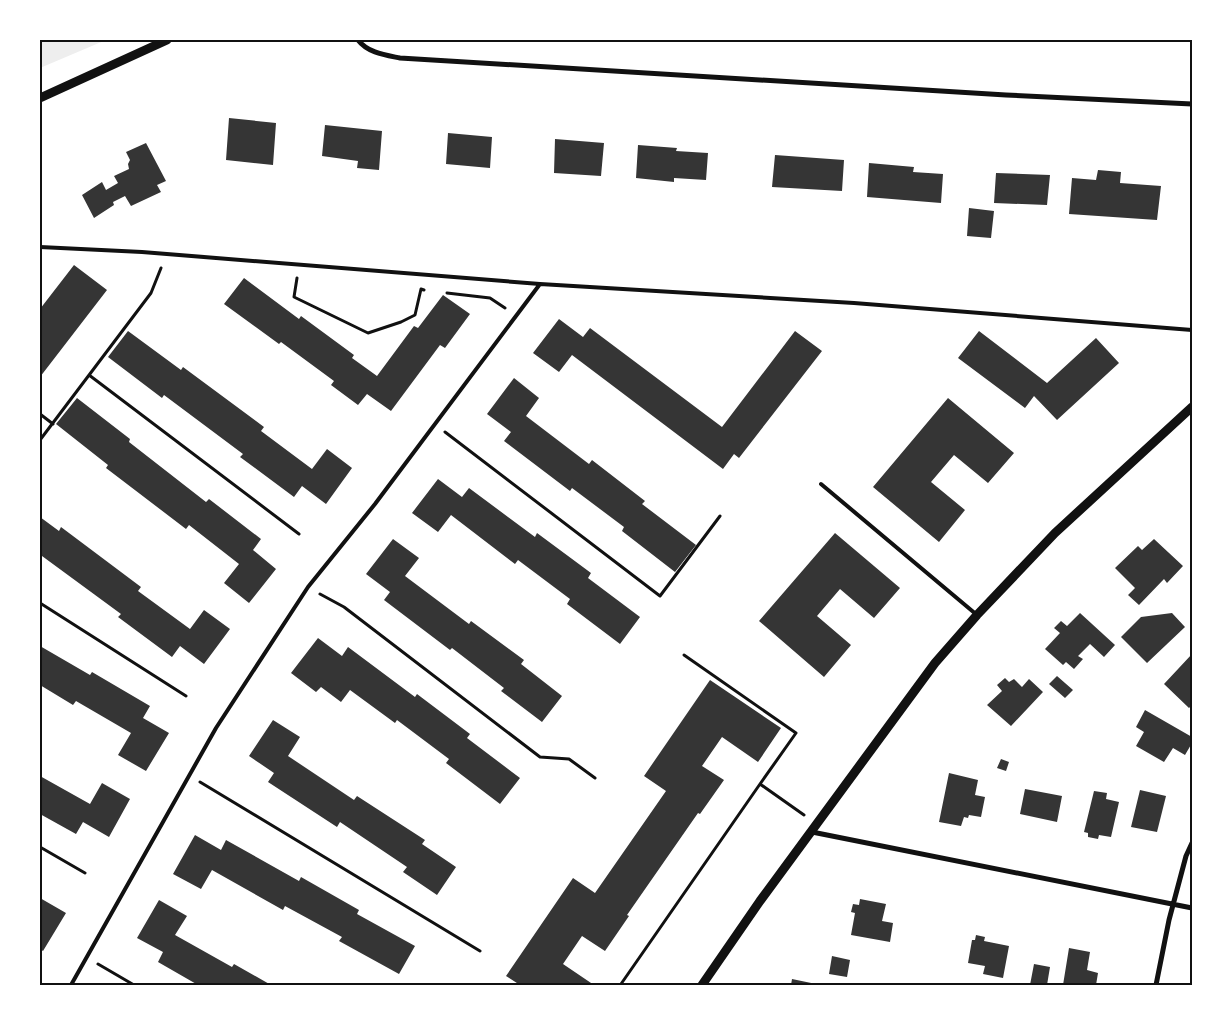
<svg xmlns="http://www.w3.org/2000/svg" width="1232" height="1025" viewBox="0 0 1232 1025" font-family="Rubik,sans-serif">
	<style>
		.green { fill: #eee }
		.building { fill: #353535 }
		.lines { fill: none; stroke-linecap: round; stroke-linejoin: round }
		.path { stroke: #111; stroke-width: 3 }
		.service { stroke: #111; stroke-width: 4 }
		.minor { stroke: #111; stroke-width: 5 }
		.tertiary { stroke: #111; stroke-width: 9 }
		.neatline { fill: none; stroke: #111; stroke-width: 2 }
	</style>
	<rect width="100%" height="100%" fill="#fff"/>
	<path class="green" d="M40,40H106L40,68Z"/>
	<path class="building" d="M229,118L276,123L273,165L226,160Z
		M325,125L382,131L379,170L357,168L358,161L322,156Z
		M448,133L492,137L490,168L446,164Z
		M555,139L604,143L601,176L554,173Z
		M146,143L166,181L157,185L161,192L131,206L125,196L113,202L114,205L94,218L82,195L102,182L106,190L118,183L114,176L129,169L128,164L130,160L126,152Z
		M638,145L677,148L676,151L708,153L706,180L674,178V182L636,178Z
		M775,155L844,160L842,191L772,187Z
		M869,163L914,167L913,172L943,174L941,203L867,197Z
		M1098,170L1121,172L1120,183L1161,186L1157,220L1069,214L1072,178L1096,180Z
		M996,173L1050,175L1047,205L994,203Z
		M969,208L994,211L991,238L967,236Z
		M74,265L107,290L40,377V309Z
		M244,278L299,319L301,316L354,355L352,358L377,376L414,326L418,328L443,295L470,314L445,348L440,345L391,411L367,394L358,405L331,385L334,381L281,342L279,344L224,304Z
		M559,319L583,337L590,328L722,427L795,331L822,351L739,458L734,454L723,469L572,355L559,372L533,353Z
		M128,331L181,370L183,367L264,427L261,431L312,469L327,449L352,468L326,504L302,486L294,497L240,457L243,454L164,395L162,398L108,357Z
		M979,331L1047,383L1096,338L1119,363L1057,420L1034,396L1025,408L958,358Z
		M514,378L539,398L526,416L589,464L592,460L645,501L642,504L696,545L675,572L622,531L624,527L572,488L570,491L504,441L511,432L487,414Z
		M77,398L130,439L129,442L206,502L209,499L261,539L253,550L276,569L249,603L224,583L239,564L189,525L186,529L106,468L108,465L56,424Z
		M948,398L1014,453L988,483L954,455L931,482L965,510L939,542L873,487Z
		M438,479L462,497L469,488L535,537L537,533L591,573L588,578L640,617L620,644L567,604L570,599L518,560L515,564L451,515L438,532L412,513Z
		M40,517L59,531L61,527L141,587L138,591L190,629L204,610L230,629L204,664L180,646L172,657L118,617L121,614L42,556L40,558Z
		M835,533L900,588L874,618L840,589L817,616L851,645L824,677L759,621Z
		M393,539L419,558L405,576L469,624L471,621L524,660L521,664L562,696L542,722L501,691L504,688L452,648L450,650L384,600L390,592L366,574Z
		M1154,539L1183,566L1167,583L1164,579L1139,605L1128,595L1135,588L1115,568L1138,546L1142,550Z
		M1080,613L1115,645L1104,657L1090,644L1078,656L1083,659L1074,669L1066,662L1063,665L1045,649L1060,633L1054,628L1061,621L1067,626Z
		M1172,613L1185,627L1147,663L1121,637L1141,617Z
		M318,638L342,656L348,647L415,697L417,694L470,734L467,738L520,778L500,804L446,763L449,759L397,720L395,723L350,690L341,702L321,687L316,692L291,673Z
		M40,646L90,675L92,672L150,706L143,718L169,733L146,771L118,755L131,733L76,701L73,705L40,685Z
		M1192,654V705L1189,708L1164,684Z
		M1057,676L1073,690L1065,698L1049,684Z
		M1005,678L1009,682L1014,679L1022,687L1029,679L1043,692L1011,726L987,705L1002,691L997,685Z
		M710,680L781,728L758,762L722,737L702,766L724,780L700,814L698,813L627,915L629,916L605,951L582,936L563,964L594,985H520L506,976L573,878L595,893L666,791L644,776Z
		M1145,710L1192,737V743L1185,755L1173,748L1164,762L1136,746L1144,732L1136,727Z
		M273,720L300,737L288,756L354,800L357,796L425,840L422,844L456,867L437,895L403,872L407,867L340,822L337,827L268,782L274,773L249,756Z
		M1001,759L1009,762L1006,771L997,768Z
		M949,773L978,780L975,795L985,797L981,817L969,815L968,818L964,817L961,826L939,822Z
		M40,776L90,804L102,783L130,799L109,837L83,822L76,834L40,814Z
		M1025,789L1062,796L1057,822L1020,814Z
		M1140,790L1166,796L1157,832L1131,827Z
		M1094,791L1107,793L1106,799L1119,802L1111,837L1099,835L1098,839L1088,837V833L1084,832Z
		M195,835L221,850L226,840L299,881L301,877L359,910L357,914L415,946L399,974L339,941L342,937L285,906L283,910L212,870L201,889L173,874Z
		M40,898L66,913L43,951L40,949Z
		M860,899L886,904L882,921L893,923L890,942L851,935L855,913L851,912L853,904L859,905Z
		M159,900L187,916L175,935L232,967L234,964L271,985H198L158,962L163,952L137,938Z
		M976,935L985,937L984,941L1009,946L1003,978L983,974L985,966L968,963L972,940H975Z
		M1069,948L1090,952L1087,970L1098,973L1096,985H1063Z
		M832,956L850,960L847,977L829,974Z
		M1034,964L1050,967L1047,985H1030Z
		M792,979L816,984V985H791Z"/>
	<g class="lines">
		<path class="path" d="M297,278L294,297L368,333L401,322L415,315L421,289L424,290
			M447,293L490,298L505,308
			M89,375L299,534
			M40,414L53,424
			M445,432L660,596L720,516
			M40,440L151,293L161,268
			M320,594L344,607L540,757L569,759L595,778
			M40,603L186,696
			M684,655L796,733L760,784
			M200,782L480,951
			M40,847L85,873
			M98,964L134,985
			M623,985L621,984L760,784L804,815"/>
		<path class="service" d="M40,247L142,252L540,284L854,303L1192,330
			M821,484L977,615
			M71,985L216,728L308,587L375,504L540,284"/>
		<path class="minor" d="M358,40C368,53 385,55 400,58L1006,95L1192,104
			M812,832L1192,908
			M1156,985L1169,920L1186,856L1192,843"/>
		<path class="tertiary" d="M40,98L167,40
			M702,985L760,901L935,663L977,615L1055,533L1192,407"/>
	</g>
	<rect width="1232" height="1025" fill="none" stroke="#ffffff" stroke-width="82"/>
	<rect x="41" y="41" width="1150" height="943" class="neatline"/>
</svg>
